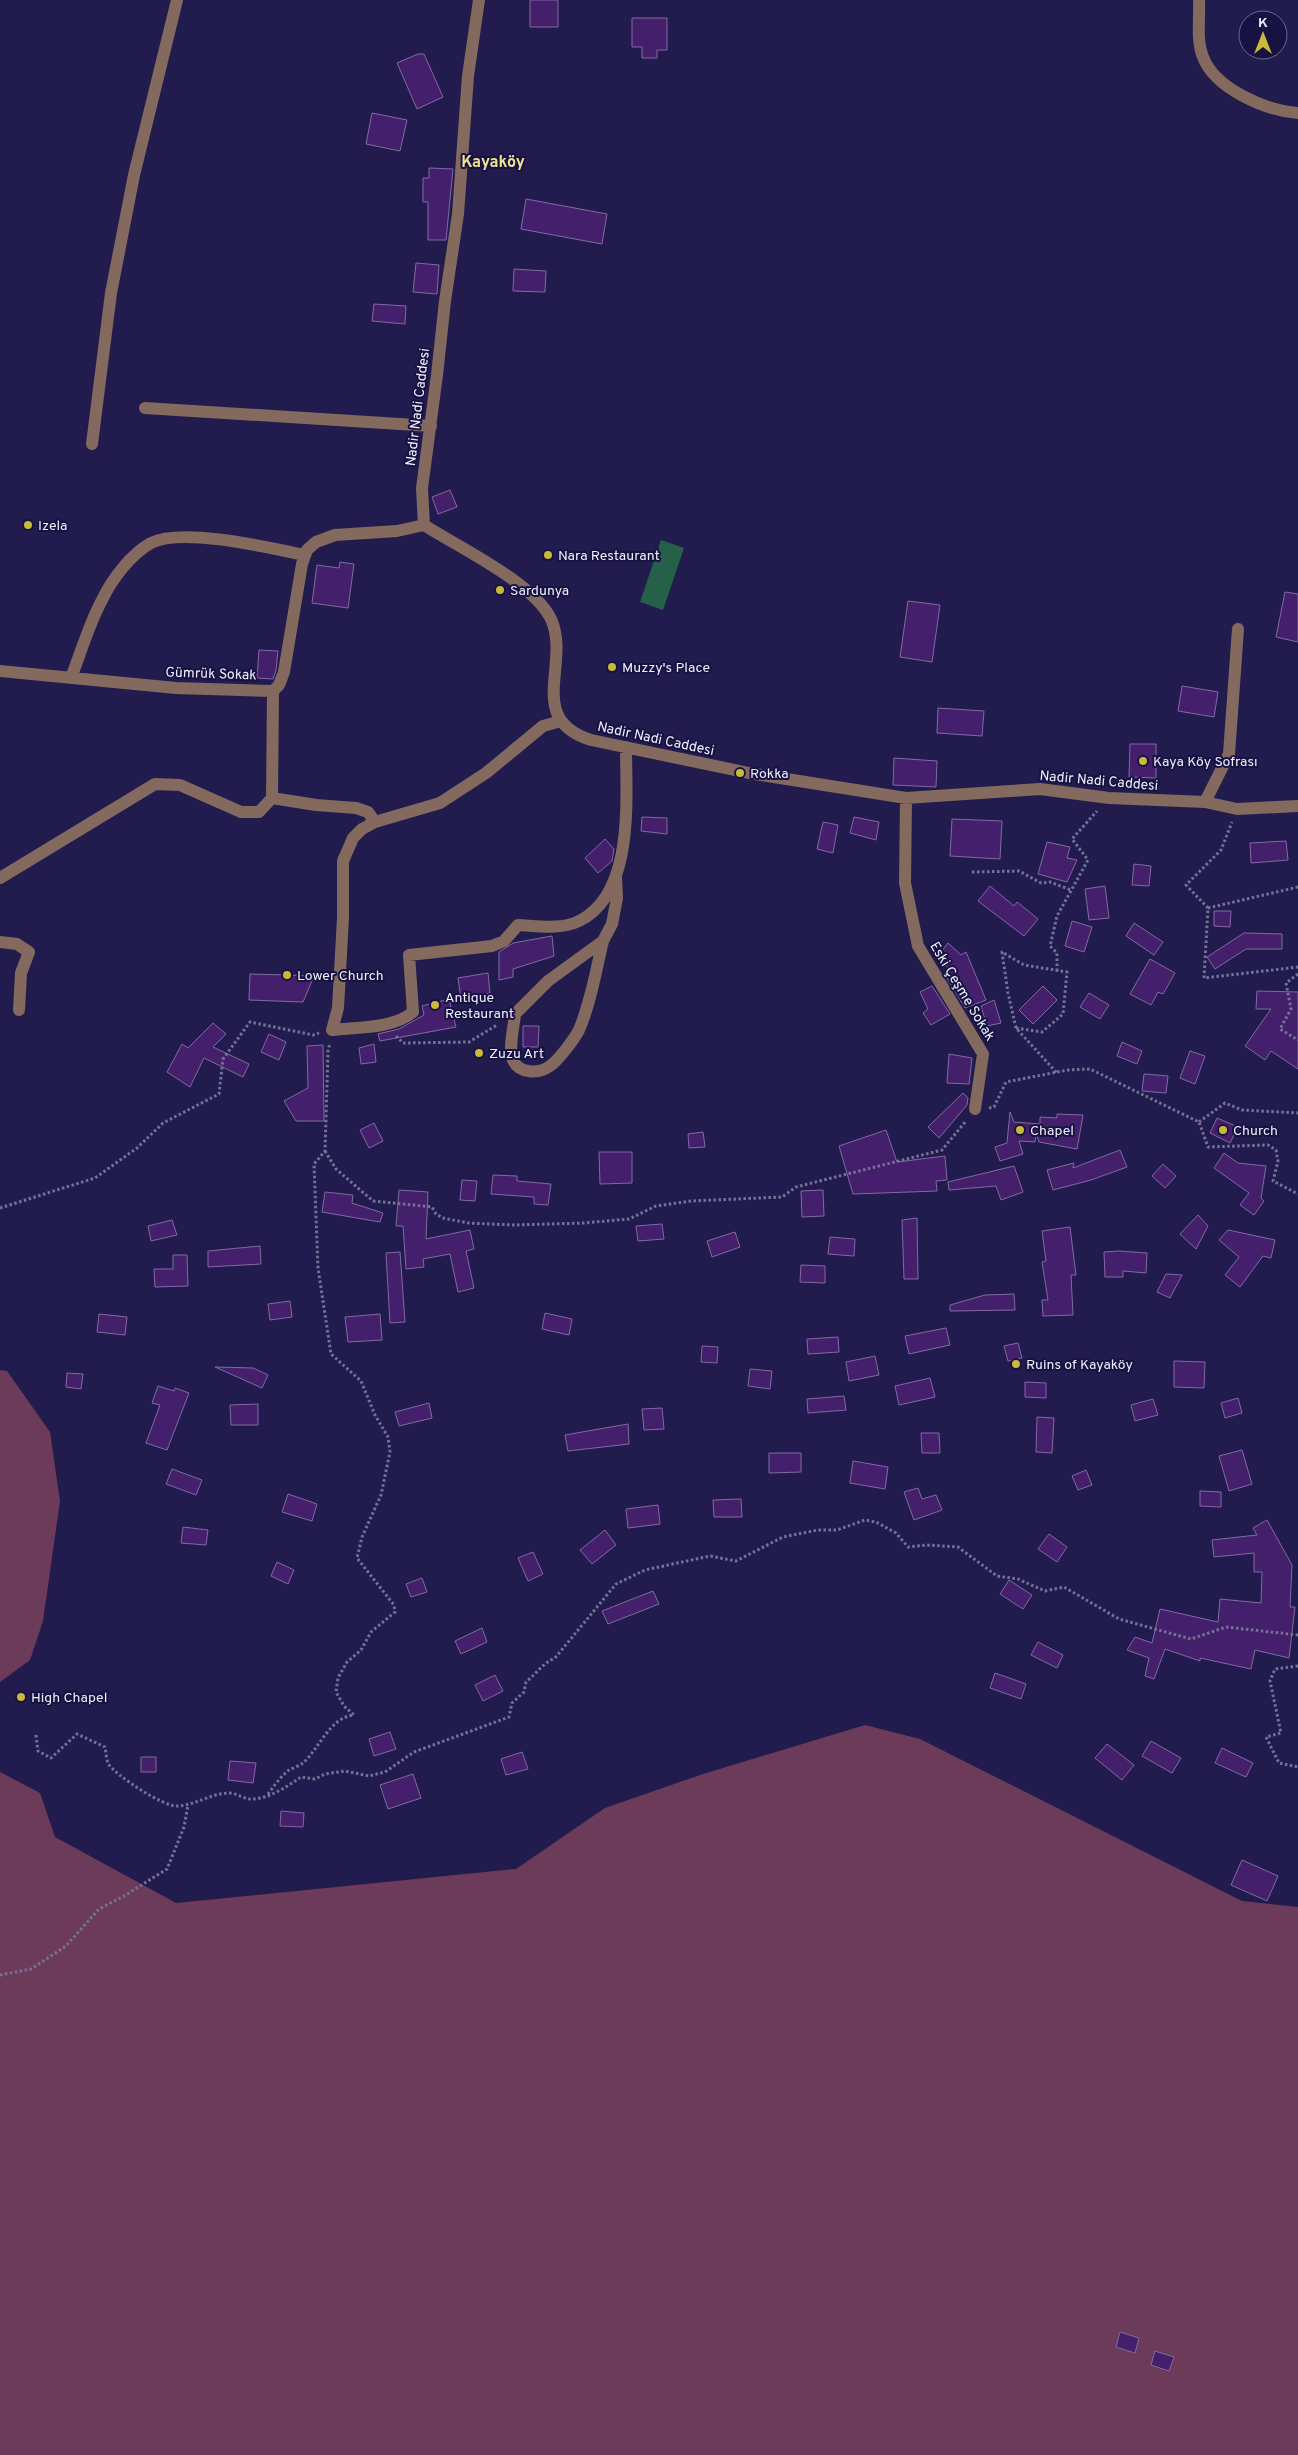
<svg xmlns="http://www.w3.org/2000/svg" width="1298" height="2455" viewBox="0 0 1298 2455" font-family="Overpass,sans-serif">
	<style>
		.green { fill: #6c3b5a }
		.water { fill: #256148 }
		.building { fill: #441f6b; stroke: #816aa2 }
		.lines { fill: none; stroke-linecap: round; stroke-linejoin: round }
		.path { stroke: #757395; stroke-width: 3; stroke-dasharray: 2.5 2.5; stroke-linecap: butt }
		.minor { stroke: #84695e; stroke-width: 12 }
		.poi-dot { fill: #c9ba3a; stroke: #181242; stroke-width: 2 }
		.labels { text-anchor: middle; stroke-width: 4; stroke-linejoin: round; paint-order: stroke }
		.street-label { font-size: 14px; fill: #eeeffc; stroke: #181242 }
		.poi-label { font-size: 14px; fill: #eeeffc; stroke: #181242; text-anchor: start }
		.quarter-label { font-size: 16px; font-weight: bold; fill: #ede495; stroke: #181242 }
	</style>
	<rect width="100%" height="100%" fill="#211c4d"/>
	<path class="green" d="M0,1370L7,1371L50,1432L60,1501L43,1621L30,1660L0,1682Z
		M865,1725L920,1739L1242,1901L1298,1907V2455H0V1772L40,1793L55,1837L176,1903L516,1869L605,1808L703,1774Z"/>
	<path class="water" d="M661,540L684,548L663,610L640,602Z"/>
	<path class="building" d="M530,0H558V27H530Z
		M632,18H667V50H657V58H642V47H632Z
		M418,54H424L443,97L417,109L397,63Z
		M372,113L407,120L400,151L366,144Z
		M429,168L453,169L446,240H428V202H423V178H429Z
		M526,199L607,214L602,244L521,229Z
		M416,263L439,265L437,294L413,292Z
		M514,269L546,271L545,292L513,291Z
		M374,304L406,306L405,324L372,321Z
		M450,490L457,507L438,514L432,497Z
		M340,562L354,564L348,608L312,603L317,565L339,568Z
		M1285,592L1298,594V642L1276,637Z
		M908,601L940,605L932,662L900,657Z
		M259,650L278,651L276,670L273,679L257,678Z
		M1182,686L1218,692L1214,717L1178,711Z
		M938,708L984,711L982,736L937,733Z
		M1130,744H1156V778L1129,777Z
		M894,758L937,761L936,787L893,785Z
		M642,817L667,818V834L641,831Z
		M854,817L879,822L876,840L850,833Z
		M952,819L1002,821L1000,859L950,856Z
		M823,822L838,825L833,853L817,849Z
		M605,839L614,849L612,861L598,873L585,858Z
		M1286,841L1288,860L1251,863L1250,843Z
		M1047,842L1070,847L1067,858L1077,860L1067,882L1038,874Z
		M1134,864L1151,866L1149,886L1132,885Z
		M990,886L1014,906L1017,902L1038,919L1024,936L978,901Z
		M1105,886L1109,918L1089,920L1085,889Z
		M1214,911H1231L1230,927L1214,926Z
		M1072,921L1092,927L1084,952L1065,946Z
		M1134,923L1163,942L1154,955L1126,936Z
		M1244,933L1282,934V949H1246L1215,969L1207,957Z
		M552,936L554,956L513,969V977L499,980V952L513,943Z
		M948,943L961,955L966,952L986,1000L965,1008L945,975L950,969L936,958Z
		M1150,959L1175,973L1163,994L1158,992L1151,1005L1130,994Z
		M488,973L490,993L461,999L458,978Z
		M250,974L287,975L314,976L303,1002L249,1000Z
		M932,986L950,1014L931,1025L923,1013L928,1009L920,992Z
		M1043,986L1057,1000L1033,1024L1019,1010Z
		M1257,991L1298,992V1069L1271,1051L1265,1060L1245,1046L1271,1009H1256Z
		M1089,993L1109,1005L1100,1019L1080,1007Z
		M449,999L456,1027L380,1041L378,1034L399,1029L424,1015L422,1006Z
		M994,1000L1001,1023L987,1026L981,1006Z
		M213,1023L226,1034L213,1047L249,1064L243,1077L204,1058L190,1087L167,1072L182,1044L188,1048Z
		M523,1026H539L538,1047H523Z
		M269,1034L286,1042L279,1060L261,1052Z
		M1122,1042L1142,1051L1137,1064L1117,1056Z
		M374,1044L376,1062L361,1064L359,1048Z
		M323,1045L324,1121H296L284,1101L308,1088L307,1046Z
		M1190,1051L1205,1056L1195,1084L1180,1078Z
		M949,1054L972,1058L969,1084L947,1083Z
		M1144,1074L1168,1076L1166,1093L1142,1091Z
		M963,1093L968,1098L967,1105L939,1138L928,1127Z
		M1010,1112L1014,1122L1040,1124V1117L1057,1118V1114L1083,1115L1077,1149L1039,1142L1036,1133L1035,1142L1019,1141L1023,1154L1000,1161L995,1147L1007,1143Z
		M1217,1118L1238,1127L1230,1143L1210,1133Z
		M374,1123L383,1141L369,1148L360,1130Z
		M886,1130L897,1162L945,1156L947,1180L936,1181L937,1191L853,1194L839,1146Z
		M703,1132L705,1147L689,1148L688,1134Z
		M1120,1150L1127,1167L1091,1180L1053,1190L1047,1170L1074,1163L1073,1168Z
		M599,1152H632V1183L600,1184Z
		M1224,1153L1238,1163L1266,1166L1261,1198L1264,1201L1254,1215L1240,1205L1249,1193L1214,1168Z
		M1163,1164L1176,1176L1165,1188L1152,1176Z
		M1014,1166L1023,1192L1001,1200L996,1186L949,1190L948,1182Z
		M493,1175L517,1176V1181L551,1184L548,1205L534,1204V1197L491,1194Z
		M462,1180L477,1181L475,1201L460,1200Z
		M399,1190L428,1192L426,1239L470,1230L474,1249L466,1251L474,1288L458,1292L450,1254L423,1259L424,1267L406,1269L403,1226H396Z
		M823,1190L824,1216L802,1217L801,1191Z
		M325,1192L353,1195L352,1203L383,1213L380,1222L322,1212Z
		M1198,1215L1208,1226L1196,1249L1180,1234Z
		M917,1218L918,1279H904L902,1220Z
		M172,1220L177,1235L151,1241L148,1226Z
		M662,1224L664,1239L638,1241L636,1226Z
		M1070,1227L1076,1275H1071L1073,1315L1043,1316L1042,1300H1048L1042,1262L1046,1261L1042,1231Z
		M1228,1230L1275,1240L1271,1258L1263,1256L1240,1287L1225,1275L1239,1257L1219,1240Z
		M735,1232L740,1247L712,1257L707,1241Z
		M830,1237L855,1239L854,1256L828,1254Z
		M260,1246L261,1264L208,1267V1251Z
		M1119,1251L1147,1253L1146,1273L1123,1271V1277H1105L1104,1252Z
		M400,1252L405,1322L390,1323L386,1253Z
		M173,1255H187L188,1286L155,1287L154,1269H173Z
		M801,1265L825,1266V1283L800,1282Z
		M1166,1274L1182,1275L1170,1298L1157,1292Z
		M1014,1294L1015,1310L950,1311V1305L985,1295Z
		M290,1301L292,1317L270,1320L268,1304Z
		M545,1313L572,1319L569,1335L542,1329Z
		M99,1314L127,1317L125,1335L97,1332Z
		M380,1314L382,1340L348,1342L345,1317Z
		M946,1328L950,1345L909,1354L905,1336Z
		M838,1337L839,1352L808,1354L807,1339Z
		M1018,1343L1022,1358L1008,1361L1004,1346Z
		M702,1346L718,1347L717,1363L701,1362Z
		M875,1356L879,1375L849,1381L846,1362Z
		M1174,1361L1205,1362L1204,1388L1174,1387Z
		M215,1367L253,1368L268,1375L262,1388Z
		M750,1369L772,1371L770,1389L748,1386Z
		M67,1373L83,1374L81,1389L66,1387Z
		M930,1378L935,1397L899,1405L895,1386Z
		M1025,1382L1046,1383V1398L1025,1397Z
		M158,1386L174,1391L175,1388L189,1393L167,1450L146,1443L160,1405L152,1403Z
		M844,1396L846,1410L808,1413L807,1399Z
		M1238,1398L1242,1413L1225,1418L1221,1403Z
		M1153,1399L1158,1415L1135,1421L1131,1405Z
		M429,1403L432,1418L399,1426L395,1412Z
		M258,1404V1425H231L230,1405Z
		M662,1408L664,1429L644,1430L642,1409Z
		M1037,1417L1054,1418L1052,1453L1036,1452Z
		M628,1424L629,1444L568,1451L565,1435Z
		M921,1433H939L940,1453H922Z
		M1242,1450L1252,1484L1229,1491L1219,1456Z
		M769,1453H801V1472L769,1473Z
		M853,1461L888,1467L885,1489L850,1483Z
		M172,1469L202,1480L196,1495L166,1484Z
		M1086,1470L1092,1485L1078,1490L1072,1476Z
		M918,1488L922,1499L936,1495L942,1510L914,1520L904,1492Z
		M1200,1491L1221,1492V1507L1200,1506Z
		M288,1494L317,1504L312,1521L282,1512Z
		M741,1499L742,1517H714L713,1500Z
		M658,1505L660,1524L628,1528L626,1509Z
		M1267,1520L1292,1565L1290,1607H1295L1289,1658L1255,1650L1251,1669L1200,1658V1661L1165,1649L1154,1679L1145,1676L1149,1658L1127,1650L1135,1637L1152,1643L1160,1609L1218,1622L1220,1599L1261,1603L1262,1572H1254V1553L1214,1557L1212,1540L1257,1535L1253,1528Z
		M183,1527L208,1530L206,1545L181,1543Z
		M605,1530L616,1545L592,1564L580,1550Z
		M1049,1534L1067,1547L1057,1562L1038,1549Z
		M533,1552L543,1574L528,1581L518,1558Z
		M277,1562L294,1570L288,1584L271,1576Z
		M422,1578L427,1592L411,1597L406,1584Z
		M1009,1580L1032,1595L1023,1609L1000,1594Z
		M653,1591L659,1604L608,1624L602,1611Z
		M482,1628L487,1642L461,1654L455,1641Z
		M1038,1642L1063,1655L1057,1668L1031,1655Z
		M995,1673L1026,1684L1021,1699L990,1688Z
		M495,1675L503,1691L483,1701L475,1685Z
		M390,1732L396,1749L374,1756L369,1739Z
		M1151,1741L1181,1758L1172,1773L1142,1756Z
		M1107,1744L1134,1765L1122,1780L1095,1758Z
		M1222,1748L1253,1763L1246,1777L1215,1763Z
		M522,1752L528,1769L506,1775L501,1759Z
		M141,1757H156V1772H141Z
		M230,1761L256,1763L253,1783L228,1780Z
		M413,1774L421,1798L388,1809L380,1785Z
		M281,1811L304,1813L303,1827L280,1826Z
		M1242,1860L1278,1876L1267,1901L1231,1885Z
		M1120,2332L1139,2338L1135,2353L1116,2347Z
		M1155,2351L1174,2357L1169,2371L1151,2365Z"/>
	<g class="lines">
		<path class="path" d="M972,872L1019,871L1041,883L1050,882L1071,890
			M1298,887L1208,908L1204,978L1298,967
			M1208,908L1186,885L1221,850L1232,822
			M1057,971V953L1050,946L1057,916L1088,860L1072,839L1097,811
			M1298,974L1286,983L1291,1009L1280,1029L1298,1040
			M1016,1028L1008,993L1002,952L1024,965L1067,972L1063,1014L1042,1032L1016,1028L1057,1073
			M396,1036L403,1043L469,1042L497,1025
			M989,1108L994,1107L1006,1082L1068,1070L1090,1069L1199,1122L1208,1147L1268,1145L1276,1150L1278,1161L1273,1181L1298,1194
			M1199,1122L1225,1103L1242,1110L1298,1113
			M325,1151L336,1169L373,1201L432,1207L436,1214L443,1218L468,1223L513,1225L584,1223L629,1219L656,1206L691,1201L782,1197L796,1187L942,1150L966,1121
			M0,1208L95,1178L137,1148L163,1123L219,1094L223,1059L250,1022L313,1035L319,1033
			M1298,1666L1275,1669L1270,1681L1281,1733L1266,1737L1279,1763L1298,1767
			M36,1735L38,1751L51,1758L77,1734L105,1747C106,1752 106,1758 108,1763C113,1774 165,1808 178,1806C196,1805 211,1793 230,1793C237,1794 243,1798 249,1799C268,1800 286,1787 301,1777L315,1779L325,1774L345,1771L369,1776L385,1772L414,1752L509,1717L512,1703L524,1692L526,1682C536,1674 543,1663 555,1658L616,1584L645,1570L710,1556L736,1561L783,1537L818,1530H837L865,1520L876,1522L896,1533L908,1547L927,1545L958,1547L997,1576L1018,1579L1045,1591L1064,1587L1119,1619L1191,1639L1226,1627L1298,1635
			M268,1794C274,1786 281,1776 289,1770C293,1768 299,1766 303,1763C319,1749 330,1717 354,1715L344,1706L336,1692L338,1678L347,1662L361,1650L371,1632L395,1612L394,1605L357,1558L362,1537L381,1495L390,1452L388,1437L375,1415L361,1381L331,1354L318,1268L314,1164L325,1151L328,1051L330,1043
			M0,1975L31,1969L66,1946L99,1909L124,1896L167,1869L184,1827L188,1805"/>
		<path class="minor" d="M479,0L468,76L458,214L445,301L437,375L422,488L424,525C458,547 533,582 551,619C571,663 525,719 591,740L749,773L906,798L1040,789L1109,798L1205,802L1237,809L1298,806
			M1199,0C1200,18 1196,40 1203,57C1215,89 1267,111 1298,113
			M145,408L431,426
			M92,444L111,293L134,175L177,0
			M0,671L176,688L273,691L279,685L284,672L302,564L307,550L316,542L335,535L397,531L424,525
			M71,678C81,652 89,624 102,600C112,579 131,554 151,543C183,527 270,548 305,555
			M561,721L543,726L486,773L440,803L375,822L362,829L353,838L343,861V918L338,1008L332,1030C357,1027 393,1029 413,1012L409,955L492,946L504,941L518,925C538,926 561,930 579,921C635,894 626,798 626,747
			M272,798L316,805L356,808L368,812L375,822
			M906,798L905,883L918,946L983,1054L975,1109
			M1205,802L1229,754L1238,629
			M0,878L155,784L180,785L241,812H259L272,798L273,691
			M603,941C596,970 591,1002 579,1030C575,1038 558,1061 550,1066C539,1074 519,1074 513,1060C508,1048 514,1027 515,1014L548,981L603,941L612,924L617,898L616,878
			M0,942L17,944L29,952L21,973L19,1010"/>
	</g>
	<g class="poi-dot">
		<circle cx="28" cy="525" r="5"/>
		<circle cx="548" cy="555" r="5"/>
		<circle cx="500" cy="590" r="5"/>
		<circle cx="612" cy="667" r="5"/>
		<circle cx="1143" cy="761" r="5"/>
		<circle cx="740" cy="773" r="5"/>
		<circle cx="287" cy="975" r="5"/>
		<circle cx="435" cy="1005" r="5"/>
		<circle cx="479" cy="1053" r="5"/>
		<circle cx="1020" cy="1130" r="5"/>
		<circle cx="1223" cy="1130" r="5"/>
		<circle cx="1016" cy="1364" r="5"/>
		<circle cx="21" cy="1697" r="5"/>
	</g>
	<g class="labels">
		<g class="street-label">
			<text transform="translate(417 407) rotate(-83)" y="5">Nadir Nadi Caddesi</text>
			<text transform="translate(211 673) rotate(2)" y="5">Gümrük Sokak</text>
			<text transform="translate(656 738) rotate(12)" y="5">Nadir Nadi Caddesi</text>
			<text transform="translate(1099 780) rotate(5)" y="5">Nadir Nadi Caddesi</text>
			<text transform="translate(963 991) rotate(59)" y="5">Eski Çeşme Sokak</text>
		</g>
		<g class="poi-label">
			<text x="38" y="530">Izela</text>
			<text x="558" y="560">Nara Restaurant</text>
			<text x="510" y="595">Sardunya</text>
			<text x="622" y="672">Muzzy's Place</text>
			<text x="1153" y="766">Kaya Köy Sofrası</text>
			<text x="750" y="778">Rokka</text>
			<text x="297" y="980">Lower Church</text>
			<text x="445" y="1002">Antique<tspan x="445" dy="16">Restaurant</tspan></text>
			<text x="489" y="1058">Zuzu Art</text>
			<text x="1030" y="1135">Chapel</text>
			<text x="1233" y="1135">Church</text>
			<text x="1026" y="1369">Ruins of Kayaköy</text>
			<text x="31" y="1702">High Chapel</text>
		</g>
		<g class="quarter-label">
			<text x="493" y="167">Kayaköy</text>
		</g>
	</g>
	<g transform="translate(1263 35)"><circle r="24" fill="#181242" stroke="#6e6a8c"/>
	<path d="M0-4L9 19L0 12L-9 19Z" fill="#c9ba3a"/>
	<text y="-8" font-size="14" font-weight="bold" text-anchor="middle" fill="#eeeffc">K</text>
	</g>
</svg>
